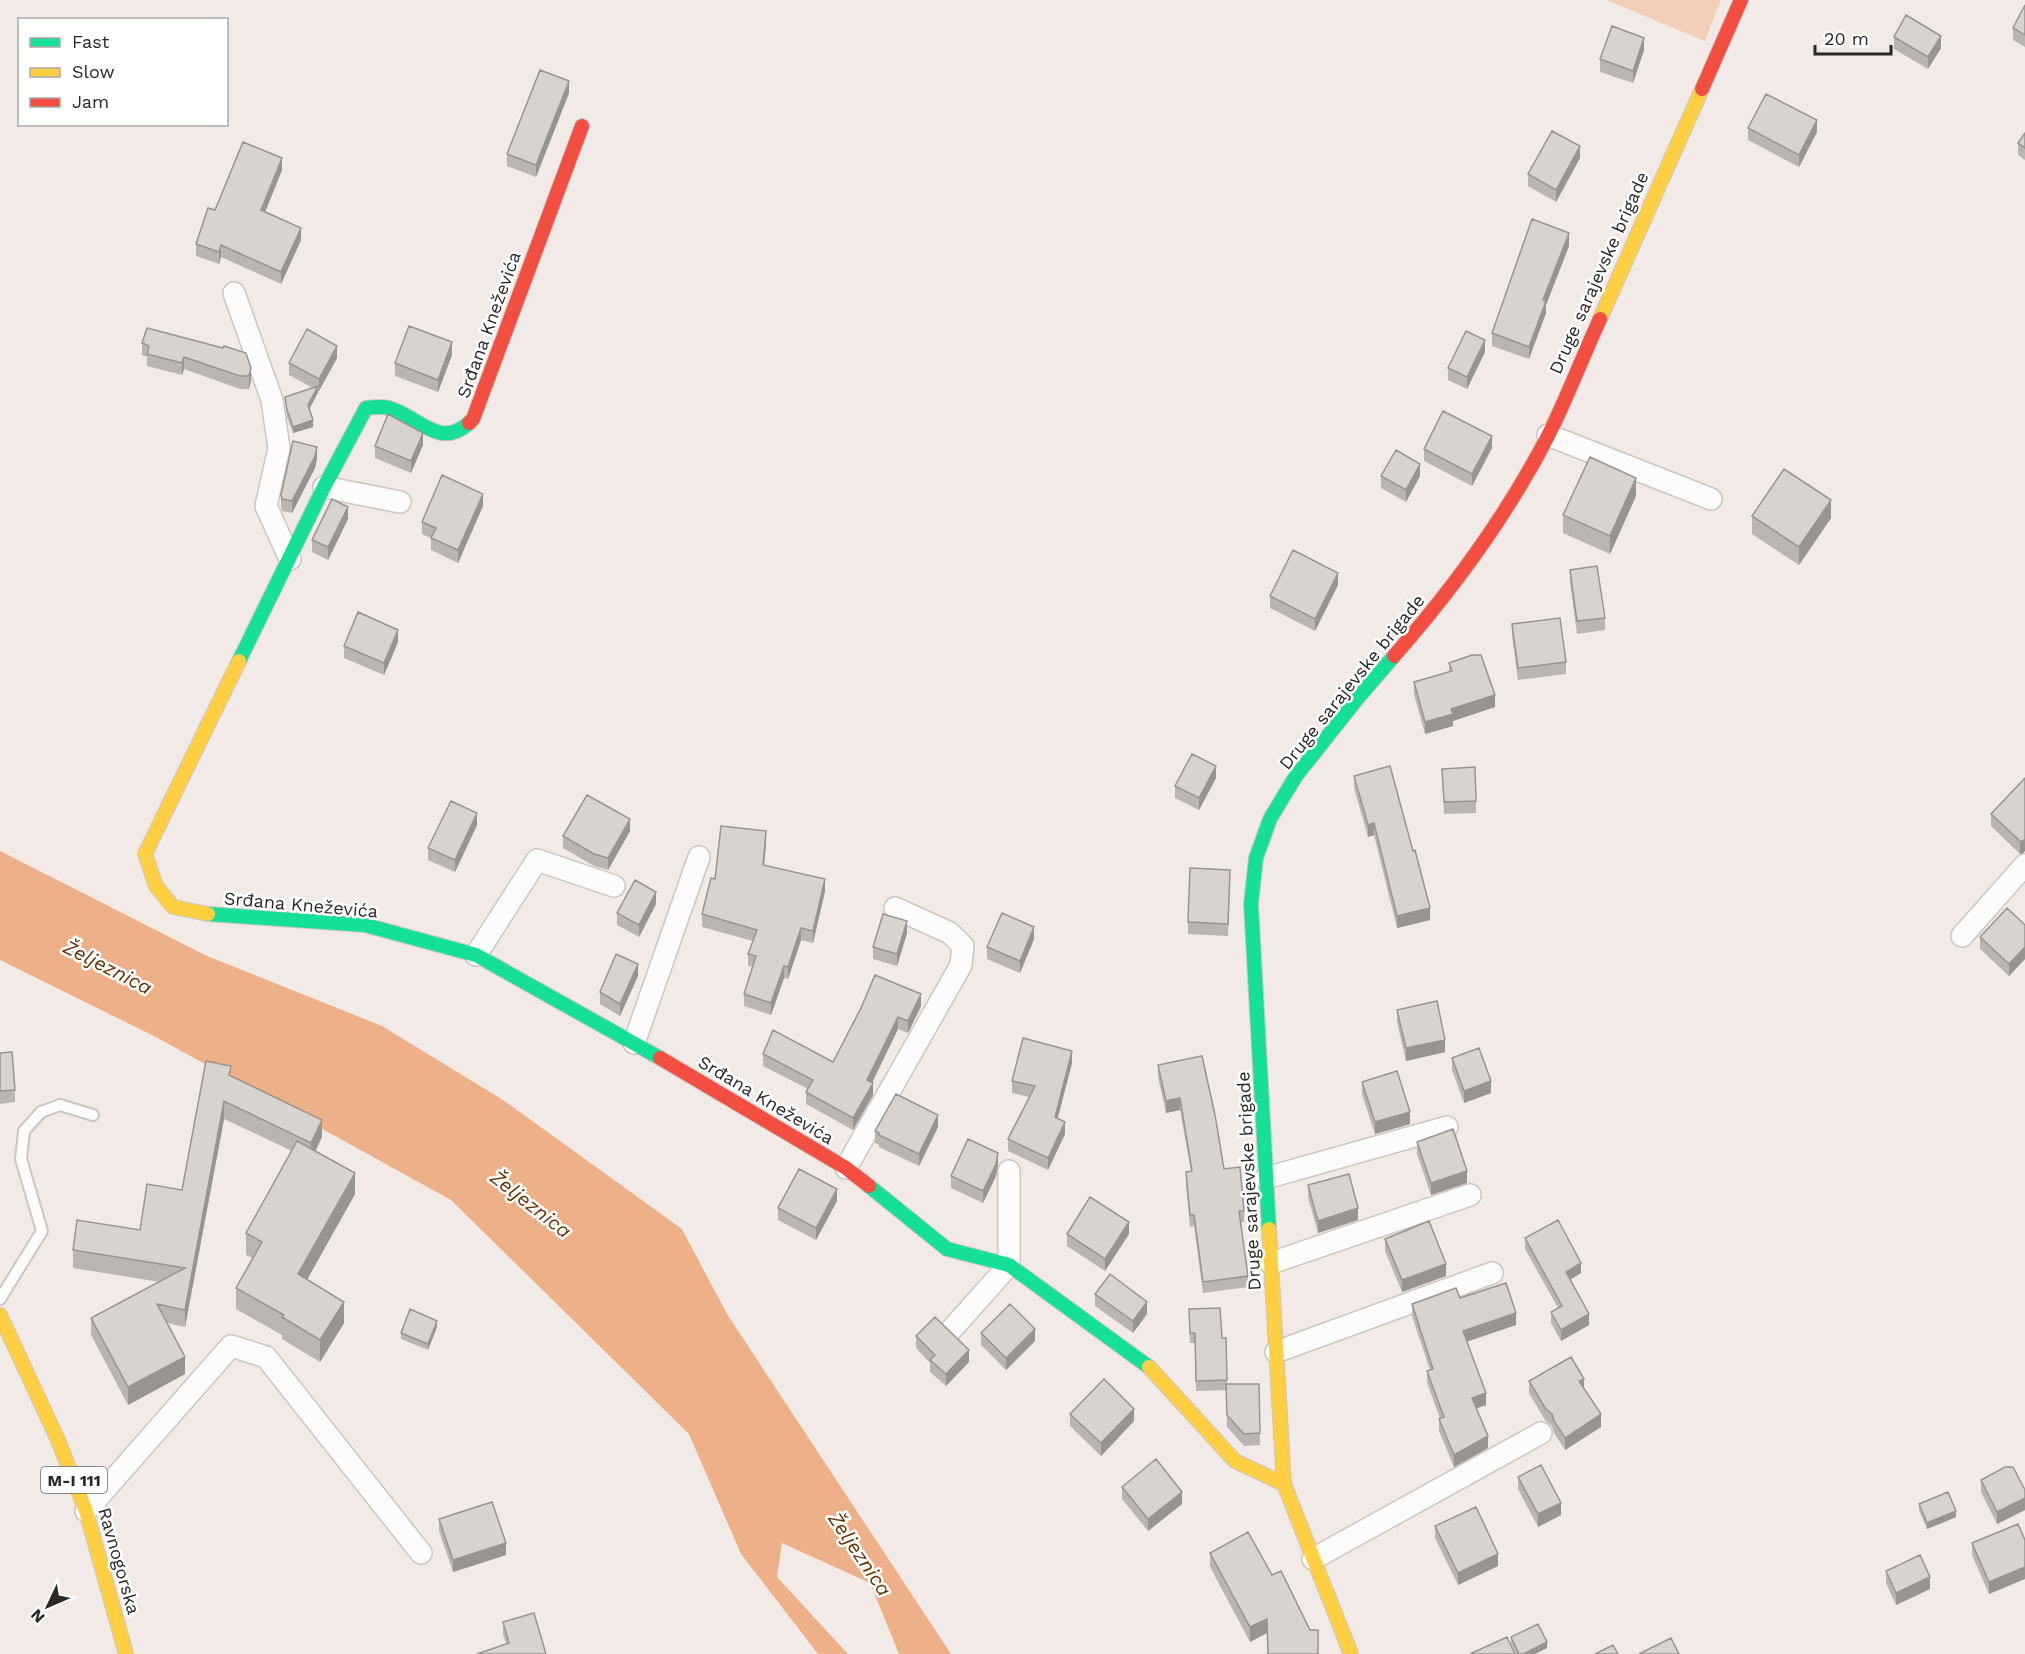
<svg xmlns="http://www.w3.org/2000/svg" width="2025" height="1654" viewBox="0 0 2025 1654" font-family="'Work Sans',sans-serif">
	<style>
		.green { fill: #f4cfb8 }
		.water { fill: #eeb088 }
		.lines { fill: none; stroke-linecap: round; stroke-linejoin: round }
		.lane-casing { stroke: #ccc6c3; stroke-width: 14 }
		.street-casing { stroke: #ccc6c3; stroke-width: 24 }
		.fast-casing { stroke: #ccc6c3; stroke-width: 16 }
		.slow-casing { stroke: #ccc6c3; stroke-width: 16 }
		.jam-casing { stroke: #ccc6c3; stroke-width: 16 }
		.lane { stroke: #fdfcfb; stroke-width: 10 }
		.street { stroke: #fdfcfb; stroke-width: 21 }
		.fast { stroke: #16e098; stroke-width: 14 }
		.slow { stroke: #ffcf43; stroke-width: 14 }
		.jam { stroke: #f24e42; stroke-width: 14 }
		.wall { fill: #bbb5b2 }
		.shaded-wall { fill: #989491 }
		.building { fill: #d9d3cf; stroke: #989491; stroke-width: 1.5 }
		.labels { text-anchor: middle; stroke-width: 5; stroke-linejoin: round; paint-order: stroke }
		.shield { fill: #fff; stroke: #6b6866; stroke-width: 1.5 }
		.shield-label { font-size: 16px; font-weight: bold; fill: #2b2724 }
		.street-label { font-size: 18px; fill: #2b2724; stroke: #fff }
		.water-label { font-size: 20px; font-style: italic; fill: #683207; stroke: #fff }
	</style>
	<rect width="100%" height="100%" fill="#f2eae6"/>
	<path class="green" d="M1606,0H1721L1705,41Z"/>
	<path class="water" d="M0,851L207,956L382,1026L503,1100L682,1229L727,1314L951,1654H899L870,1583L782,1543L777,1577L848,1654H818L741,1554L689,1434L451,1200L156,1037L0,960Z"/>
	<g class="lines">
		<defs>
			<path id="lane" d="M0,1299L42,1231L21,1159L24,1131L41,1112L60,1105L93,1115"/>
			<path id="street" d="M234,293L272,400L279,448L266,506L290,559
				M1548,435L1711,499
				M324,487L400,502
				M1962,936L2025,865
				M476,955L537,860L614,886
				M634,1043L699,857
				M846,1168L961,965L963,946L950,933L895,908
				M1266,1178L1447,1127
				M1271,1263L1470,1195
				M952,1329L1009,1265V1171
				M1276,1352L1492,1273
				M86,1511L231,1346L266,1357L421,1553
				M1313,1559L1541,1433"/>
			<path id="fast" d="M239,661L324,487L366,408C374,407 381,406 389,408C418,416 439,450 469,423
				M208,914L365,925L476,955L660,1058
				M869,1186L947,1249L1009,1265L1149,1367
				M1269,1229L1251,904L1256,858L1270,819L1296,776L1357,699L1394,656"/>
			<path id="slow" d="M1600,319L1702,89
				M208,914L173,907L156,886L145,854L239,661
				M1269,1229L1284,1484L1351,1654
				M0,1315L58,1440L86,1511L126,1654
				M1149,1367L1235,1461L1284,1484"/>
			<path id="jam" d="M1702,89L1741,0
				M469,423L473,419L582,126
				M1394,656C1453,589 1507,515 1548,436C1567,398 1582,358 1600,319
				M660,1058L846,1168L869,1186"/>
		</defs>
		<use href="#lane" class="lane-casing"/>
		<use href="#street" class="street-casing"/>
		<use href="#fast" class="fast-casing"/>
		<use href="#slow" class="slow-casing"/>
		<use href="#jam" class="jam-casing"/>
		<use href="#lane" class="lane"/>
		<use href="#street" class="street"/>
		<use href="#fast" class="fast"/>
		<use href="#slow" class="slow"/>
		<use href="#jam" class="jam"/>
	</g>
	<path class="wall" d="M2025,5V47L2013,40V28Z
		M1894,37L1941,48L1928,69L1894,49Z
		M1644,50L1633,83L1600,72V59Z
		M569,93L536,177L507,166V154Z
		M1748,128L1817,132L1799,167L1748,140Z
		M2025,133V160L2018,155V143Z
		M1580,158L1556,202L1528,186V174Z
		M282,170L265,212L301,240L281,284L221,257L219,264L196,256V244L215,210Z
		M1569,246L1546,305V313L1529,359L1492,346V333Z
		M142,343L223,348L251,380L249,389H240L184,369L182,375L147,366V357L142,355Z
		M1485,352L1467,389L1448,380V368Z
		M452,355L438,392L395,376V363Z
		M337,358L309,409L313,427L293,433L287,417L285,397L313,388L289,375V363Z
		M423,445L411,473L375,458V446Z
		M1492,448L1472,486L1424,461V449Z
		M317,459L315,468L292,513L282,511L281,508V495Z
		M1381,476H1420L1406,502L1381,488Z
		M1636,496L1610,554L1563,533V515Z
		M483,506L458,563L431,550V538L422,534V522Z
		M1752,516L1831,518L1799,565L1752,534Z
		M348,519L328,560L312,552V540Z
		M1570,570L1605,618V630L1577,634L1570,582Z
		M1338,585L1315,631L1270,608V596Z
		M1512,624L1566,662V674L1518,680L1512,636Z
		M398,642L384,675L344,658V646Z
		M1449,663L1495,707L1453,721V726L1425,734L1414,694V682L1449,672Z
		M1442,769L1476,801V813L1444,814Z
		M1354,776L1413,851L1430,920L1397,928L1374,835L1368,837L1354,788Z
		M1216,778L1199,810L1175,798V786Z
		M2025,778V851L2023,853L2020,854L1991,826V814Z
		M477,825L455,872L428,860V848Z
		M630,831L608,870L594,866L563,848V836Z
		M766,843L764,865L825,891L813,943L801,940L788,979L784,978L771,1015L744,1006V994L753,967L748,966V954L753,941L702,927V914L715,879Z
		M1230,882L1228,936L1188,934V922Z
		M656,904L639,937L617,925V913Z
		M2025,925V959L2009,976L1980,949V937Z
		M907,933L897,966L873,959V947Z
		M1034,939L1020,973L987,959V947Z
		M638,976L620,1016L600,1004V992Z
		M921,1006L908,1033L898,1029L872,1083L873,1095L853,1130L806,1104V1092L808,1089L763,1066V1054L833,1062L861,1008Z
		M1397,1010L1445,1052L1406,1061L1397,1022Z
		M0,1053L15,1090V1102L0,1104Z
		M1452,1058L1491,1093L1464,1103L1452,1070Z
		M1072,1063L1057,1118L1065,1134L1048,1170L1008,1151V1139L1029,1097L1012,1093V1081Z
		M1158,1065L1224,1169L1244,1211V1222H1241L1248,1276V1287L1203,1293L1194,1226L1190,1227L1186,1183V1172L1191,1171L1180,1110L1166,1113L1158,1077Z
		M231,1076L322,1137L315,1151L355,1194L307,1279L344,1323L320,1362L282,1339V1335L236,1309V1288L252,1258L246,1255V1233L292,1151L224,1119L185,1327L167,1323L185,1374L128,1405L91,1335V1318L160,1282L73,1268V1250L140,1230L182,1190Z
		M1362,1082L1410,1124L1375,1134L1362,1094Z
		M938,1127L919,1166L879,1147V1145L875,1143V1131Z
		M1417,1142L1467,1183L1431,1195L1417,1154Z
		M998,1165L996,1176L983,1203L951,1188V1176Z
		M1308,1185L1358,1220L1318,1233L1308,1197Z
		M837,1201L816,1240L778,1220V1208Z
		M1067,1234H1129L1105,1271L1067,1246Z
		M1525,1238L1581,1273L1570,1280L1589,1325L1561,1341L1551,1323V1312L1558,1308L1525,1249Z
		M1385,1239L1446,1276L1402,1292L1385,1251Z
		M1095,1294L1147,1314L1133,1333L1095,1306Z
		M1460,1298L1516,1325L1467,1341L1486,1405L1476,1408L1488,1448L1454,1467L1439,1431V1419L1440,1418L1427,1383V1371L1430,1370L1412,1316V1304Z
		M1189,1309L1222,1338H1226L1227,1384H1259L1260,1445L1244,1446L1227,1427L1226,1390L1196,1391L1195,1343H1190Z
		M437,1327L428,1350L401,1339V1333Z
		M981,1333L1035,1341L1006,1370L981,1345Z
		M916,1336L969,1362L946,1386L930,1372V1363L916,1348Z
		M1529,1381L1584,1388L1601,1427L1565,1450L1554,1433L1552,1426L1545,1420L1529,1393Z
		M1070,1414L1134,1421L1101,1456L1070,1426Z
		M1518,1477L1561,1515L1538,1527L1518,1489Z
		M1981,1480L2025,1490V1510L1997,1524L1981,1492Z
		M1122,1487L1182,1504L1148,1531L1122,1499Z
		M1919,1504L1956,1517L1927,1529L1919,1510Z
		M439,1519L506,1555L453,1572L439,1531Z
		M1435,1526L1498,1566L1458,1585L1435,1538Z
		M2025,1540L1989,1594L1972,1555V1543Z
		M1210,1553L1272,1575L1267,1633L1250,1642L1210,1567Z
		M1886,1571L1930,1589L1896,1605L1886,1583Z
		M503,1622L546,1654L506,1644L503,1634Z
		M1511,1637L1547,1648L1535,1654H1516L1511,1643Z"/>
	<path class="shaded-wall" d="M1941,36V48L1928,69V57Z
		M1644,38V50L1633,83V71Z
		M569,81V93L536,177V165Z
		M1817,120V132L1799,167V155Z
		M1580,146V158L1556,202V190Z
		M282,158V170L261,222V210Z
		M301,228V240L281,284V272Z
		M1569,233V246L1546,305V313L1529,359V347L1543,300Z
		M221,245V257L219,264V252Z
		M1485,340V352L1467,389V377Z
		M452,342V355L438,392V380Z
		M337,346V358L319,391V379Z
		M184,357V369L182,375V363Z
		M251,368V380L249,389V376Z
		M318,386V392L308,412V405Z
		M313,420V427L293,433V427Z
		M423,433V445L411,473V461Z
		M1492,436V448L1472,486V474Z
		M317,447V459L315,468L292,513V501Z
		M1420,464V476L1406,502V490Z
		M1636,478V496L1610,554V536Z
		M483,494V506L458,563V550Z
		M1831,500V518L1799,565V547Z
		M348,507V519L328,560V547Z
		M1338,573V585L1315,631V619Z
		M398,630V642L384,675V663Z
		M1495,695V707L1453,721V726L1425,734V722L1451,709Z
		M1216,766V778L1199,810V798Z
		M477,813V825L455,872V860Z
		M630,819V831L608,870V858Z
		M1374,823V835L1368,837V825Z
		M766,831V843L763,877V865Z
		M2025,839V851L2023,853L2020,854V841Z
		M825,879V891L813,943V931Z
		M656,892V904L639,937V925Z
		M1430,908V920L1397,928V916Z
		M907,921V933L897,966V954Z
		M1034,927V939L1020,973V961Z
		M801,928V940L788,979V967Z
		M2025,947V959L2009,976V964Z
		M638,964V976L620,1016V1004Z
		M784,966V978L771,1015V1003Z
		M921,994V1006L908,1033V1021Z
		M898,1017V1029L867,1093V1080Z
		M1445,1040V1052L1406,1061V1048Z
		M1072,1051V1063L1055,1129V1117Z
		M1491,1081V1093L1464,1103V1091Z
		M873,1083V1095L853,1130V1118Z
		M1180,1098V1110L1166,1113V1101Z
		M224,1101V1119L185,1327V1310Z
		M1410,1112V1124L1375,1134V1122Z
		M938,1115V1127L919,1166V1154Z
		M322,1120V1137L311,1160V1143Z
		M1065,1122V1134L1048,1170V1158Z
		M998,1153V1165L996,1176L983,1203V1191Z
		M1467,1171V1183L1431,1195V1183Z
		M355,1173V1194L298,1296V1274Z
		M837,1189V1201L816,1240V1228Z
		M1358,1208V1220L1318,1233V1221Z
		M1129,1222V1234L1105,1271V1259Z
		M1581,1263V1273L1566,1282V1272Z
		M1446,1264V1276L1402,1292V1280Z
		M344,1302V1323L320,1362V1340Z
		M1147,1302V1314L1133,1333V1321Z
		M1516,1313V1325L1463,1343V1331Z
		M1589,1314V1325L1561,1341V1330Z
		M437,1321V1327L428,1350V1344Z
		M1035,1329V1341L1006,1370V1358Z
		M969,1350V1362L946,1386V1374Z
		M185,1357V1374L128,1405V1387Z
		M1584,1379V1391L1579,1381Z
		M1486,1393V1405L1472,1410V1398Z
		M1134,1409V1421L1101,1456V1443Z
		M1601,1414V1427L1565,1450V1438Z
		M1488,1436V1448L1454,1467V1455Z
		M1182,1492V1504L1148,1531V1519Z
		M2025,1498V1510L1997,1524V1512Z
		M1561,1503V1515L1538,1527V1514Z
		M1956,1511V1517L1927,1529V1523Z
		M506,1543V1555L453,1572V1560Z
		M1498,1554V1566L1458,1585V1573Z
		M2025,1567V1579L1989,1594V1582Z
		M1930,1577V1589L1896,1605V1593Z
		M1267,1619V1633L1250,1642V1627Z
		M1547,1642V1648L1535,1654H1523Z"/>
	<path class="building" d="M2025,5V35L2013,28Z
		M1906,15L1941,36L1928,57L1894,37Z
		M1612,26L1644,38L1633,71L1600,59Z
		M540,70L569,81L536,165L507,154Z
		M1766,94L1817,120L1799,155L1748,128Z
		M1552,131L1580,146L1556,190L1528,174Z
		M2025,133V148L2018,143Z
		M243,142L282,158L261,210L301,228L281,272L221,245L219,252L196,244L208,208L215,210Z
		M1532,219L1569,233L1543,300L1546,301L1529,347L1492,333Z
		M409,326L452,342L438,380L395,363Z
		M147,328L223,348L224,346L246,353L251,368L249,376H240L184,357L182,363L147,354L149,346L142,343Z
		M307,329L337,346L319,379L289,363Z
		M1466,331L1485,340L1467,377L1448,368Z
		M318,386L308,405L313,420L293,427L287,410L285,397Z
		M1443,411L1492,436L1472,474L1424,449Z
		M388,414L423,433L411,461L375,446Z
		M293,441L317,447L315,456L292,501L282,499L281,495Z
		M1396,450L1420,464L1406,490L1381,476Z
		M1590,457L1636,478L1610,536L1563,515Z
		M1784,469L1831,500L1799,547L1752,516Z
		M442,475L483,494L458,550L431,538L436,528L422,522Z
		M332,499L348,507L328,547L312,540Z
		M1293,550L1338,573L1315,619L1270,596Z
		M1597,566L1605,618L1577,621L1570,570Z
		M358,612L398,630L384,663L344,646Z
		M1560,618L1566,662L1518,668L1512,624Z
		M1472,655H1481L1495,695L1451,709L1453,714L1425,722L1414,682L1452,671L1449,663Z
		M1192,754L1216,766L1199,798L1175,786Z
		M1390,766L1413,851L1415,850L1430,908L1397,916L1374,823L1368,825L1354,776Z
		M1475,767L1476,801L1444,802L1442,769Z
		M2025,778V839L2023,841H2020L1991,814Z
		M587,795L630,819L608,858L594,854L563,836Z
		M451,801L477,813L455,860L428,848Z
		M721,826L766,831L763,865L825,879L813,931L801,928L788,967L784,966L771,1003L744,994L756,956L748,954L757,930L702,914L711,878L715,879Z
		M1190,868L1230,870L1228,924L1188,922Z
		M635,880L656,892L639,925L617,913Z
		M2007,908L2025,925V947L2009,964L1980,937Z
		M1002,913L1034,927L1020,961L987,947Z
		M883,914L907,921L897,954L873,947Z
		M616,954L638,964L620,1004L600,992Z
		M875,975L921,994L908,1021L898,1017L867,1080L873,1083L853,1118L806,1092L813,1080L763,1054L773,1030L833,1062L861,1008Z
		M1437,1001L1445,1040L1406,1048L1397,1010Z
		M1023,1038L1072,1051L1055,1117L1065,1122L1048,1158L1008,1139L1035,1086L1012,1081Z
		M1479,1048L1491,1081L1464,1091L1452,1058Z
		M12,1052L15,1090L0,1091V1053Z
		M1202,1056L1215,1115L1224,1169L1240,1167L1244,1211H1239L1248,1276L1203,1282L1194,1215H1190L1186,1172L1192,1171L1180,1098L1166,1101L1158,1065Z
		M206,1061L231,1066L229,1075L322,1120L311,1143L224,1101L185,1310L157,1304L185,1357L128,1387L91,1318L185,1268L73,1250L77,1220L140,1230L147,1184L182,1190Z
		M1397,1071L1410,1112L1375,1122L1362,1082Z
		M896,1094L938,1115L919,1154L879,1135V1133L875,1131Z
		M1453,1129L1467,1171L1431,1183L1417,1142Z
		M968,1139L998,1153L996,1164L983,1191L951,1176Z
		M297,1141L355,1173L298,1274L344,1302L320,1340L282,1317L284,1315L236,1288L262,1242L246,1233Z
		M799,1169L837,1189L816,1228L778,1208Z
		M1349,1174L1358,1208L1318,1221L1308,1185Z
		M1090,1197L1129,1222L1105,1259L1067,1234Z
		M1558,1220L1581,1263L1566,1272L1589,1314L1561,1330L1551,1312L1562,1306L1525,1238Z
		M1429,1221L1446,1264L1402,1280L1385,1239Z
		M1110,1274L1147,1302L1133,1321L1095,1294Z
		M1506,1283L1516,1313L1463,1331L1486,1393L1472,1398L1488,1436L1454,1455L1439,1419L1444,1417L1427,1371L1433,1369L1412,1304L1456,1288L1460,1298Z
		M1010,1304L1035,1329L1006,1358L981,1333Z
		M1220,1308L1222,1338H1226L1227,1380L1196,1381L1195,1333H1190L1189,1309Z
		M410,1309L437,1321L428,1344L401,1333Z
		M935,1317L969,1350L946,1374L930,1360L935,1355L916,1336Z
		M1571,1357L1584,1379L1579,1381L1601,1414L1565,1438L1554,1421L1552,1414L1545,1408L1529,1381Z
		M1104,1379L1134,1409L1101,1443L1070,1414Z
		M1226,1384H1259L1260,1433L1244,1434L1227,1415Z
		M1156,1459L1182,1492L1148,1519L1122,1487Z
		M1541,1465L1561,1503L1538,1514L1518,1477Z
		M2005,1467H2013L2025,1490V1498L1997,1512L1981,1480Z
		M1948,1492L1956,1511L1927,1523L1919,1504Z
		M492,1502L506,1543L453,1560L439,1519Z
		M1476,1507L1498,1554L1458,1573L1435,1526Z
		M2018,1524L2025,1540V1567L1989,1582L1972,1543Z
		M1248,1532L1272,1575L1281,1571L1310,1630H1318V1654H1268L1267,1619L1250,1627L1210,1553Z
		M1920,1555L1930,1577L1896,1593L1886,1571Z
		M534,1613L546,1654H477L509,1643L503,1622Z
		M1538,1624L1547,1642L1523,1654H1519L1511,1637Z
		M1507,1637L1515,1654H1470Z
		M1671,1638L1679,1654H1639Z
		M1613,1645L1618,1654H1595Z"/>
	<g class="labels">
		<rect class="shield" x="41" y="1467" width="66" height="26" rx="4.5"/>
		<g class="shield-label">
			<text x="74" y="1486">M-I 111</text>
		</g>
		<g class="street-label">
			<text transform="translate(1599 273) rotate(-66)" y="6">Druge sarajevske brigade</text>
			<text transform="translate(489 325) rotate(-70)" y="6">Srđana Kneževića</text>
			<text transform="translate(1352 682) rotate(-51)" y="6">Druge sarajevske brigade</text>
			<text transform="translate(301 905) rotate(5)" y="6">Srđana Kneževića</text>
			<text transform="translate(766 1100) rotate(31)" y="6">Srđana Kneževića</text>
			<text transform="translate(1249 1181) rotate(-93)" y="6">Druge sarajevske brigade</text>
			<text transform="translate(119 1561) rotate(74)" y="6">Ravnogorska</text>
		</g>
		<g class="water-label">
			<text transform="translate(108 967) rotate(27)" y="7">Željeznica</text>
			<text transform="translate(531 1204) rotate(38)" y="7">Željeznica</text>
			<text transform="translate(860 1554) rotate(56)" y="7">Željeznica</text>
		</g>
	</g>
	<rect x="18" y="18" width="210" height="108" fill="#ffffff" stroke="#aaa9a7" stroke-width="1.5"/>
	<rect x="30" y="38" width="30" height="9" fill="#16e098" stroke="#aaa9a7" stroke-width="1.5"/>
	<text x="72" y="48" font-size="18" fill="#2b2724">Fast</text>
	<rect x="30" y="68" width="30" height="9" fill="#ffcf43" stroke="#aaa9a7" stroke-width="1.5"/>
	<text x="72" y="78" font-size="18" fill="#2b2724">Slow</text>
	<rect x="30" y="98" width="30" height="9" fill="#f24e42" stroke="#aaa9a7" stroke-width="1.5"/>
	<text x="72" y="108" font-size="18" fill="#2b2724">Jam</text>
	<g transform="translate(48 1606) rotate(226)" stroke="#ffffff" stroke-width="4.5" paint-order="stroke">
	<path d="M0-4.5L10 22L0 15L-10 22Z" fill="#2b2724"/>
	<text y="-9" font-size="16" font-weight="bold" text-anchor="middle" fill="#2b2724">N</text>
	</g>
	<path d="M1815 45v9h76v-9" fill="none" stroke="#2b2724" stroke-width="3"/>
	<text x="1824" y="45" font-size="18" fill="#2b2724" stroke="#ffffff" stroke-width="4.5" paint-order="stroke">20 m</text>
</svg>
